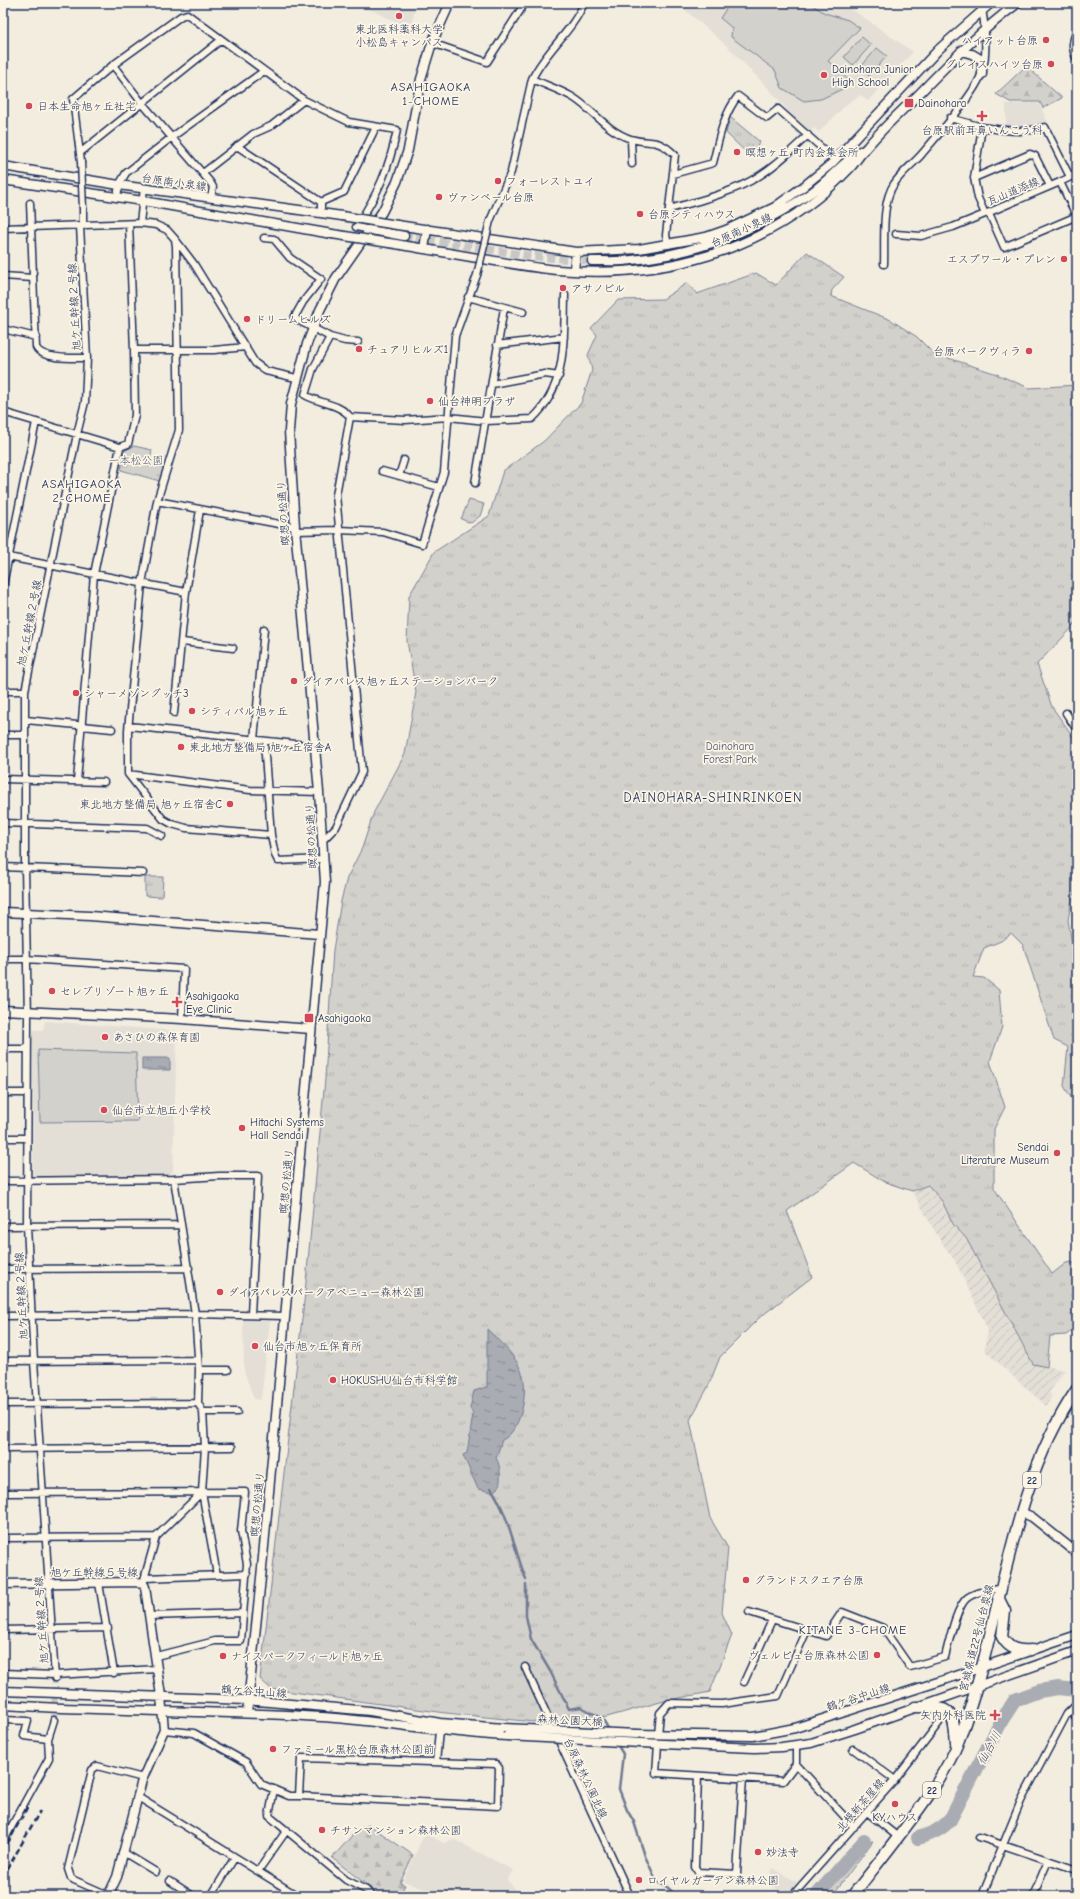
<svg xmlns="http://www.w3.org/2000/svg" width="1080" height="1899" viewBox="0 0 1080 1899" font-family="'Comic Neue','Klee One',sans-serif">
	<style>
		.built { fill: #e3dfd6 }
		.industrial { fill: url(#industrial-furrows) }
		.grass { fill: url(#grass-dots); stroke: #778095 }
		.forest { fill: url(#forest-firs); stroke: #778095 }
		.park { fill: url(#park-tufts); stroke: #778095 }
		.pitch { fill: #d3d1cc; stroke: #778095 }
		.water { fill: url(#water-ripples); stroke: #707a91 }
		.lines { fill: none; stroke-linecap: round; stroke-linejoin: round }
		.stream { stroke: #707a91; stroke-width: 2.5 }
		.river { stroke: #a9acb3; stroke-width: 14 }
		.minor-tunnel { stroke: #c8c7c6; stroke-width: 6; stroke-dasharray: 6 3; stroke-linecap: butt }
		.tertiary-tunnel { stroke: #c8c7c6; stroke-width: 8; stroke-dasharray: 8 4; stroke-linecap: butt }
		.minor-casing { stroke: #1b2f5e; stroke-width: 9 }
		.tertiary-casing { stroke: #1b2f5e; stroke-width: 11 }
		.primary-casing { stroke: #1b2f5e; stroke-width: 13 }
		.minor { stroke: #fcf5e5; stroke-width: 6 }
		.tertiary { stroke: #fcf5e5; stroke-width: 8 }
		.primary { stroke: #fcf5e5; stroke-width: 10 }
		.rail { stroke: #1b2f5e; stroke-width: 2.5; stroke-dasharray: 6 3; stroke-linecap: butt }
		.minor-bridge-casing { stroke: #1b2f5e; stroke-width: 9; stroke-linecap: butt }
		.tertiary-bridge-casing { stroke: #1b2f5e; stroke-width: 11; stroke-linecap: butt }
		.minor-bridge { stroke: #fcf5e5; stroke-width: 6 }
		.tertiary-bridge { stroke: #fcf5e5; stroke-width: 8 }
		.poi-dot { fill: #d1495b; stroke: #fcf5e5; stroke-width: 1.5 }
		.labels { text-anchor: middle; stroke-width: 3.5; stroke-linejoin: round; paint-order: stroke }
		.shield { fill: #fcf5e5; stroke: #5e6a86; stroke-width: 1 }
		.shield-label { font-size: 10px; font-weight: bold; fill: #1b2f5e }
		.poi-label { font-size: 11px; fill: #1b2f5e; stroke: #fcf5e5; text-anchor: start }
		.street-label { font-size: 11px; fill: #1b2f5e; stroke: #fcf5e5 }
		.park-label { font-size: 11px; fill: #49587a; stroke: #fcf5e5 }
		.neighbourhood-label { font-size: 12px; letter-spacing: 1px; fill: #1b2f5e; stroke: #fcf5e5 }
		.water-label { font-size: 12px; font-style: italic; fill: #465478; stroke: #fcf5e5 }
		.quarter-label { font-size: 13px; letter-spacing: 1px; fill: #1b2f5e; stroke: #fcf5e5 }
	</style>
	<defs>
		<pattern id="industrial-furrows" width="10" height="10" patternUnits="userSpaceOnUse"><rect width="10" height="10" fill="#e3dfd6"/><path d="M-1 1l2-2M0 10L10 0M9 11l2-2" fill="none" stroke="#c2c0ba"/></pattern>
		<pattern id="grass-dots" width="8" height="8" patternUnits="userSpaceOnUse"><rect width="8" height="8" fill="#d3d1cc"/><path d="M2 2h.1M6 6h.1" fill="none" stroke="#b5b4b2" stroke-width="1.8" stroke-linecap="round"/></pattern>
		<pattern id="forest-firs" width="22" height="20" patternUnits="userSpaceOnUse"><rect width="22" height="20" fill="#d3d1cc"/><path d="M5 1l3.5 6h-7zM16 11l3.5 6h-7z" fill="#b5b4b2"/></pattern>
		<pattern id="park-tufts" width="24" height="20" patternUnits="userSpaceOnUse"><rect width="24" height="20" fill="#d3d1cc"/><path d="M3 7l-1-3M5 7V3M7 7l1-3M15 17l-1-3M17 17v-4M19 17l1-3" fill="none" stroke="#b5b4b2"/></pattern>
		<pattern id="water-ripples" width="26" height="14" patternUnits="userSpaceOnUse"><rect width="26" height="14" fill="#a9acb3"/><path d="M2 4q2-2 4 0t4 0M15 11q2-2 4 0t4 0" fill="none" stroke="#898c95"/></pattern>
	</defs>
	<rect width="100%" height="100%" fill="#f3ede0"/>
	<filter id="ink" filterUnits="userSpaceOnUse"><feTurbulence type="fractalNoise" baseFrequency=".025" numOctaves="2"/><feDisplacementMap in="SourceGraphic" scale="8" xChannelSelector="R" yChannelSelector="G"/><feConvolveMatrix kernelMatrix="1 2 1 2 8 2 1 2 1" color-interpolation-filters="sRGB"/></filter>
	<g filter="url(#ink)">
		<path class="built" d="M356,3H417L410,28Z
			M677,3H829L853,10L913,52L868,101L861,95L848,103L819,132L814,128L808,134L769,89L726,45Z
			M1039,103L1048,123L1016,130L1006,129V104Z
			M45,1021L177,1031L173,1171L169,1176L36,1178L33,1176V1030H43Z
			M243,1319L270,1321L261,1400L254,1399L244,1371Z
			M425,1833L444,1843L453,1839L513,1870L507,1880L517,1891L514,1896H443L403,1881Z
			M773,1868L797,1882L788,1895L766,1883Z"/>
		<path class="industrial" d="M928,1184L942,1201L953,1224L966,1238L1033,1363L1065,1370L1049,1393L1052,1396L1046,1406L984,1350L987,1336V1328L955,1261L940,1240L912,1191Z"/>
		<path class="grass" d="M873,1841L832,1896H819L864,1843Z"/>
		<path class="forest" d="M1026,66L1062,98L1043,108L1040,102H1010L996,94Z
			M369,1825L413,1855L400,1883L405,1885L399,1896H377L372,1889L332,1858L357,1830Z"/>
		<path class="park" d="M730,117L760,142L750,156L726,133Z
			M807,252L844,277L832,290L831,296L891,320L917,337L933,353L994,373L1029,388L1077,385V620L1071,629L1037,664L1052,707L1077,742V888L1072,899L1068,920L1077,973V1108L1064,1086L1068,1047L1054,1040L1023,945L1011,933L1001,941L984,948L973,977L984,978L999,990L1002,1027L990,1061L1005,1107L994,1129V1188L1052,1274L1066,1263L1072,1262L1077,1266V1327L1066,1335L1050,1336L1047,1367L1033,1364L966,1238L953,1224L942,1201L928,1185L912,1191L885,1182L854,1163L787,1211L812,1277L759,1318L720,1357L708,1387L690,1420L710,1518L728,1548L722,1613L732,1635L710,1692L664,1701L607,1717L544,1723L446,1713L271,1689L260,1679L305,1293L325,1079L333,950L341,901L347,878L362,848L374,812L405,754L416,692L407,641L409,596L434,552L489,516L503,471L544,441L581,403L592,370L588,355L597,335L591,328L618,300L663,299L687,283L697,294L756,273L776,285Z
			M134,446L152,450L150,460L168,467L163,482L121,470L124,451Z
			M469,500L484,504L480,516L471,523L461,519Z
			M145,877H163L162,897L145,896Z"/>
		<path class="pitch" d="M730,3H809L825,13L848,20L860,28L828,61L853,84L821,99L804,101L782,88L775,70L731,37L732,28L720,18Z
			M862,37L871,45L853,65L844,57Z
			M877,48L887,56L869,76L860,68Z
			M38,1050L136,1053L138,1121L40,1122Z"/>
		<path class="water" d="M142,1058H170V1070H142Z
			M487,1329C500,1342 516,1355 522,1373C529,1391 521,1432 502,1440L496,1458C501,1466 501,1478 499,1487L492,1492L478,1489L463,1455L467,1453L473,1414L470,1408L474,1391L487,1387Z"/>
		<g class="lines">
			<path class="stream" d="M491,1488C510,1517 513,1547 526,1579
				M526,1585V1616L531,1639L550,1671L569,1709L581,1707L602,1718L615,1740
				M617,1744L623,1754L619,1789L627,1810L634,1822L645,1856L657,1882L667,1887L677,1896"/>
			<path class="river" d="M918,1838C931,1834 941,1830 950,1820L1002,1720L1015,1700L1039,1691L1058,1688L1077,1690
				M816,1896L864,1841"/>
			<path class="minor-tunnel" d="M54,1720L55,1678"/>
			<path class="tertiary-tunnel" d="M404,236L530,256L592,261"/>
			<defs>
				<path id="minor" d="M1077,31C1072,41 1071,49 1077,59
					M432,43L487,62L525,3
					M113,65L142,103L210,182L213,187L211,198
					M532,79C545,51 572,32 584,3
					M950,118L982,127L974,178L978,198L985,214L1060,182L1077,217
					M982,127C1004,130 1023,134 1045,127L1070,177
					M631,139L632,164
					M237,146L321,202
					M81,152L221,40
					M81,162L73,99L113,65L181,16L187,14L304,100L349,122L397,130C389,169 378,194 356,227L371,230
					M203,173L253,134L271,126L304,100
					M673,174L713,163C719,139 723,115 738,96L767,118L778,109L824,150L837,159
					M974,178L1030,154L1035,156L1050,186
					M1060,182L1077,174
					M117,197L119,185L126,173L172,137L264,71
					M30,203L36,347C41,360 75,358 87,358
					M83,208V226
					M669,209C699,201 732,193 759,176C777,165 793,149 808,135
					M321,213V202L344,192L376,127
					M989,213L1004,247L1077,216
					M490,221L511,172L532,79C545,85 561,90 574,98C593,110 608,132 631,139C652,145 657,137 675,155L666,235L668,245
					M140,223L144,188
					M3,228L140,223L156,225L167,230L175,239L194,264L255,363L266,371L296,378
					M896,234L921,236L953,227L985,214
					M264,238L274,239L290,258L321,279L303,302L294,318L330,337L313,369L305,395C318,403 341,404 350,417L336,495L362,772L336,827L323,840
					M175,239L176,246L179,430L157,501L142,584L128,730V774L163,819L172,824L186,828L271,835
					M884,264C885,241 881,203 894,184C901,173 913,164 921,155C936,137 976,93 982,72C988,53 985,23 981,3
					M3,276L33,278
					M468,297L523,312
					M3,329L36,337
					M330,337L345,341L358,342
					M497,345L564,337
					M134,350H214L246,347
					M492,384L545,374L559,376
					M3,412L120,447L94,574L77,781
					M350,417L405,420L449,417L486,421L532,419C567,387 564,339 565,295
					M120,447L128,444L135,415L134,350L129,224
					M382,471L439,487
					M399,476L404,460
					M475,483L504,308
					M157,501L295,527
					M295,531L339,530L383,532L422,544L444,472L455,336L477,275
					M3,556L186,592
					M3,585L36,422
					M182,642L233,648
					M3,691H25
					M174,713L186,592L200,510
					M1066,713L1077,730
					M26,720L77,725
					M82,726L112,729
					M129,726L315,746
					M3,735H25
					M254,740L264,629
					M264,742L271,835L275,855L278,861L324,859
					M128,774L250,790L319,792
					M3,779L104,782
					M3,823L147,828L162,836
					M3,867L143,873
					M3,959H26L184,969L182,1019
					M3,1049H27
					M3,1093H27
					M3,1138H27
					M3,1181L174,1179L219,1176H258L251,1314
					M3,1226L180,1225
					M3,1269L189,1268
					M3,1316L195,1314L285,1316
					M3,1361L198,1360
					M199,1370H228
					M3,1404L198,1403
					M203,1412H237
					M3,1449L232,1447
					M202,1492L217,1575
					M3,1493L245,1492L241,1531L247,1564L241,1641H215L156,1656
					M3,1538L156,1537
					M145,1578L247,1574
					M99,1583L114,1673
					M143,1583L156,1537L202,1492L205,1447L203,1412L198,1403L199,1370L195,1314L174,1179
					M749,1612L807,1630
					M150,1616L243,1613
					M3,1630L108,1628
					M525,1667L630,1896
					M3,1673L55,1675L157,1669
					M55,1678L34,1361L27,1226L28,1017L25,867V691L77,434L85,402L87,358L80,226
					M744,1682L772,1620
					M1076,1706L1075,1716L1077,1717
					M3,1720L28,1721L24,1736L48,1739
					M164,1730L194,1733L246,1762L261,1784L289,1796H299L498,1806L499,1768L496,1764L301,1758L299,1796
					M658,1735L660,1713L669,1703L722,1704L778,1696L807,1630L826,1636L842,1612L883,1628L910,1667L945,1657C949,1642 956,1607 967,1598C977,1591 990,1590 1000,1589
					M658,1744L656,1773L783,1781L796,1764
					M796,1745V1764L854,1827
					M853,1749L895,1780
					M436,1762L439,1731
					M698,1776L695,1867L698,1872L737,1874L743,1778
					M274,1789L269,1816L346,1880L366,1890L372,1896
					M138,1797L298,1896
					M867,1812L898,1837
					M979,1837L1077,1870
					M3,1842L49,1758L48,1739L54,1720
					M123,1852L156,1872
					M258,1871L287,1830
					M170,1881L193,1896
					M108,1895L74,1880L71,1878L68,1869L92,1770L97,1766L143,1778
					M211,1896L235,1857
					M792,1896L895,1780L939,1723
					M982,1896L1021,1801L1067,1714L1074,1707
					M1033,1896L1048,1861"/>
				<path id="tertiary" d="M961,51L972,54L982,60V74
					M3,166L119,185L342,216
					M3,180L143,201L332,234
					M397,225L576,252L639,249L706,237L726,230L775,207L804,186L831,164L939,49L991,3
					M371,230L404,236
					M389,243C439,251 490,261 540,268C656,283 770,253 851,167C857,160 861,153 867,147C882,129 899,113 916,97C948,64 980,31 1018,3
					M424,249L427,229
					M592,261C605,261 619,262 632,260C698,254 757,230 812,192C829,180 842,163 860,151
					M574,271L576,252
					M3,912L90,916L319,934
					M3,1010L182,1019L311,1029
					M1021,1512L1032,1517L1077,1553
					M3,1584L136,1582L143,1583L145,1587L161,1696L164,1730L142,1780L117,1877L108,1896
					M3,1691L247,1700L370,1711L440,1723L503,1728
					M3,1705C114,1712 225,1710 335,1718C393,1723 449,1733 507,1736
					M247,1713L262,1568L325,882L319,792L295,527L289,431L291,404L307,344L320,310L336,278L382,212L397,182L408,150L421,79L432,43L450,3
					M637,1734L753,1736L795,1728L947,1679L1077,1635
					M641,1743L754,1748L782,1747L811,1743L855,1729L1077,1651"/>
				<path id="primary" d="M998,1597L1005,1611L1002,1637C1009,1649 1017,1651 1031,1650
					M915,1707C950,1707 953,1707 956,1743
					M852,1896C878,1863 905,1830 929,1795C939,1779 950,1763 957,1745C1003,1628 1005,1495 1077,1389"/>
			</defs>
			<use href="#minor" class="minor-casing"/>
			<use href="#tertiary" class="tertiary-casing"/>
			<use href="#primary" class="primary-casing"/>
			<use href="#minor" class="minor"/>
			<use href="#tertiary" class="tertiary"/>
			<use href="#primary" class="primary"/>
			<path class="rail" d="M3,1852L29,1804
				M3,1877L40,1811"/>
			<defs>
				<path id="minor-bridge" d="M81,162L83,208
					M477,275L490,221"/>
				<path id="tertiary-bridge" d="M342,216L397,225
					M332,234L389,243
					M503,1728L637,1734
					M507,1736L641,1743"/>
			</defs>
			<use href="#minor-bridge" class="minor-bridge-casing"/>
			<use href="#tertiary-bridge" class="tertiary-bridge-casing"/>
			<use href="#minor-bridge" class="minor-bridge"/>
			<use href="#tertiary-bridge" class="tertiary-bridge"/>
		</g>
	</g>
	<g class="poi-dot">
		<circle cx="399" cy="16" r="4"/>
		<circle cx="1046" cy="40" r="4"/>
		<circle cx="1051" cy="64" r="4"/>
		<circle cx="824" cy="75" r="4"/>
		<rect x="904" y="98" width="10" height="10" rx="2"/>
		<circle cx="29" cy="106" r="4"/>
		<path d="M980 110h4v4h4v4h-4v4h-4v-4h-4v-4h4z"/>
		<circle cx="737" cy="152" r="4"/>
		<circle cx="498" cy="181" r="4"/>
		<circle cx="439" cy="197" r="4"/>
		<circle cx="640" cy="214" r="4"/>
		<circle cx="1064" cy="259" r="4"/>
		<circle cx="563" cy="288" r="4"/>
		<circle cx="247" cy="319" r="4"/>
		<circle cx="359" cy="349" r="4"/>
		<circle cx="1029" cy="351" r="4"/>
		<circle cx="430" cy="401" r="4"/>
		<circle cx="294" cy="681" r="4"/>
		<circle cx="76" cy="693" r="4"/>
		<circle cx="192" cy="711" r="4"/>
		<circle cx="181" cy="747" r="4"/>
		<circle cx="230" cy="804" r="4"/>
		<circle cx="52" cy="991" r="4"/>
		<path d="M175 996h4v4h4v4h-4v4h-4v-4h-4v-4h4z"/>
		<rect x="304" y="1013" width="10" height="10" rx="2"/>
		<circle cx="105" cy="1037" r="4"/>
		<circle cx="104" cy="1110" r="4"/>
		<circle cx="242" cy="1128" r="4"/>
		<circle cx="1057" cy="1153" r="4"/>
		<circle cx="220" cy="1292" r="4"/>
		<circle cx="255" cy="1346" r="4"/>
		<circle cx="333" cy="1380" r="4"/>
		<circle cx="746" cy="1580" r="4"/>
		<circle cx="877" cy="1655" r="4"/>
		<circle cx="223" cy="1656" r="4"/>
		<path d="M993 1709h4v4h4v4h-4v4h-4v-4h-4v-4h4z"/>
		<circle cx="273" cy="1749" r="4"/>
		<circle cx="895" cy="1804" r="4"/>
		<circle cx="322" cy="1830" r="4"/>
		<circle cx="758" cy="1852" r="4"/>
		<circle cx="639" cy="1880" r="4"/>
	</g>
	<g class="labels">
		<g class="shield">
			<rect x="1023" y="1472" width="18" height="16" rx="3"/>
			<rect x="923" y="1782" width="18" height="16" rx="3"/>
		</g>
		<g class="shield-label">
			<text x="1032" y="1484">22</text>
			<text x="932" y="1794">22</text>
		</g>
		<g class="poi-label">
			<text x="399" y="33" text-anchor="middle">東北医科薬科大学<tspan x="399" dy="13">小松島キャンパス</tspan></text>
			<text x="1038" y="44" text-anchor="end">ハイアット台原</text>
			<text x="1043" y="68" text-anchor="end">グレイスハイツ台原</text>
			<text x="832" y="73">Dainohara Junior<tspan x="832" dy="13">High School</tspan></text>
			<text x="918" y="107">Dainohara</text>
			<text x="37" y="110">日本生命旭ヶ丘社宅</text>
			<text x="982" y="134" text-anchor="middle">台原駅前耳鼻いんこう科</text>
			<text x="745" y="156">瞑想ヶ丘 町内会集会所</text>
			<text x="506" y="185">フォーレストユイ</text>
			<text x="447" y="201">ヴァンベール台原</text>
			<text x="648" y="218">台原シティハウス</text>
			<text x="1056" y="263" text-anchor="end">エスプワール・プレン</text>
			<text x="571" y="292">アサノビル</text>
			<text x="255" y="323">ドリームヒルズ</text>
			<text x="367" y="353">チュアリヒルズ1</text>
			<text x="1021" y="355" text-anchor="end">台原パークヴィラ</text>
			<text x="438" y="405">仙台神明プラザ</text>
			<text x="302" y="685">ダイアパレス旭ヶ丘ステーションパーク</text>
			<text x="84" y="697">シャーメゾングッチ3</text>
			<text x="200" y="715">シティパル旭ヶ丘</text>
			<text x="189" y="751">東北地方整備局 旭ヶ丘宿舎A</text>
			<text x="222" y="808" text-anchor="end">東北地方整備局 旭ヶ丘宿舎C</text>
			<text x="60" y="995">セレブリゾート旭ヶ丘</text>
			<text x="186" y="1000">Asahigaoka<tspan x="186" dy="13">Eye Clinic</tspan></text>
			<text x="318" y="1022">Asahigaoka</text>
			<text x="113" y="1041">あさひの森保育園</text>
			<text x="112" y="1114">仙台市立旭丘小学校</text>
			<text x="250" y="1126">Hitachi Systems<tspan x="250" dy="13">Hall Sendai</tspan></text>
			<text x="1049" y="1151" text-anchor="end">Sendai<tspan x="1049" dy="13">Literature Museum</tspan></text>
			<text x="228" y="1296">ダイアパレスパークアベニュー森林公園</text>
			<text x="263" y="1350">仙台市旭ヶ丘保育所</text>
			<text x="341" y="1384">HOKUSHU仙台市科学館</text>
			<text x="754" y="1584">グランドスクエア台原</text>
			<text x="869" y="1659" text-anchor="end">ヴェルビュ台原森林公園</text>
			<text x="231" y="1660">ナイスパークフィールド旭ヶ丘</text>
			<text x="986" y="1719" text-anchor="end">矢内外科医院</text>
			<text x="281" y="1753">ファミール黒松台原森林公園前</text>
			<text x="895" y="1821" text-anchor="middle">KYハウス</text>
			<text x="330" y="1834">チサンマンション森林公園</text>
			<text x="766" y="1856">妙法寺</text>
			<text x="647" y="1884">ロイヤルガーデン森林公園</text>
		</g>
		<g class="street-label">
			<text transform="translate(174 182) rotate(8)" y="4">台原南小泉線</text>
			<text transform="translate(1013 191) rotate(-23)" y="4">瓦山道添線</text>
			<text transform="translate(741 230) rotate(-25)" y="4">台原南小泉線</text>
			<text transform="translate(74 307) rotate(-93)" y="4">旭ケ丘幹線２号線</text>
			<text transform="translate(283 513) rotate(-94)" y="4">瞑想の松通り</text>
			<text transform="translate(29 623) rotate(-79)" y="4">旭ケ丘幹線２号線</text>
			<text transform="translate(311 836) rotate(-93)" y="4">瞑想の松通り</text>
			<text transform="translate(286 1181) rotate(-85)" y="4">瞑想の松通り</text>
			<text transform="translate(21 1296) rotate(-93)" y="4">旭ケ丘幹線２号線</text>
			<text transform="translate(257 1504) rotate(-85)" y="4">瞑想の松通り</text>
			<text x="94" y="1576">旭ケ丘幹線５号線</text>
			<text transform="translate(41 1620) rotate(-94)" y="4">旭ケ丘幹線２号線</text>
			<text transform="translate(976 1638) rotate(-76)" y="4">宮城県道22号仙台泉線</text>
			<text transform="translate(254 1691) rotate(4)" y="4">鶴ケ谷中山線</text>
			<text transform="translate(858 1697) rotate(-18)" y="4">鶴ケ谷中山線</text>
			<text transform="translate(570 1720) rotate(3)" y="4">森林公園大橋</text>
			<text transform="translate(586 1778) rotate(65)" y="4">台原森林公園北線</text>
			<text transform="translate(860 1805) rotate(-49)" y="4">北根新茶屋線</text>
		</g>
		<g class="park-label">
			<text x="136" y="464">一本松公園</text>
			<text x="730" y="750">Dainohara<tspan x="730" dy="13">Forest Park</tspan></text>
		</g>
		<g class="neighbourhood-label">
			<text x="431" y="91">ASAHIGAOKA<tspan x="431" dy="14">1-CHOME</tspan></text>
			<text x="82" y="488">ASAHIGAOKA<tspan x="82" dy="14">2-CHOME</tspan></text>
			<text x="853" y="1634">KITANE 3-CHOME</text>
		</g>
		<g class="water-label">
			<text transform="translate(989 1748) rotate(-61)" y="4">仙台川</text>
		</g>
		<g class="quarter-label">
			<text x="713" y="802">DAINOHARA-SHINRINKOEN</text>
		</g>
	</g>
	<rect width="1080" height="1899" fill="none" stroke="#fcf5e5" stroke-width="16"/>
	<rect x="8" y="8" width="1064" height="1883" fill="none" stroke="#1b2f5e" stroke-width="1.5" filter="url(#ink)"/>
</svg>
